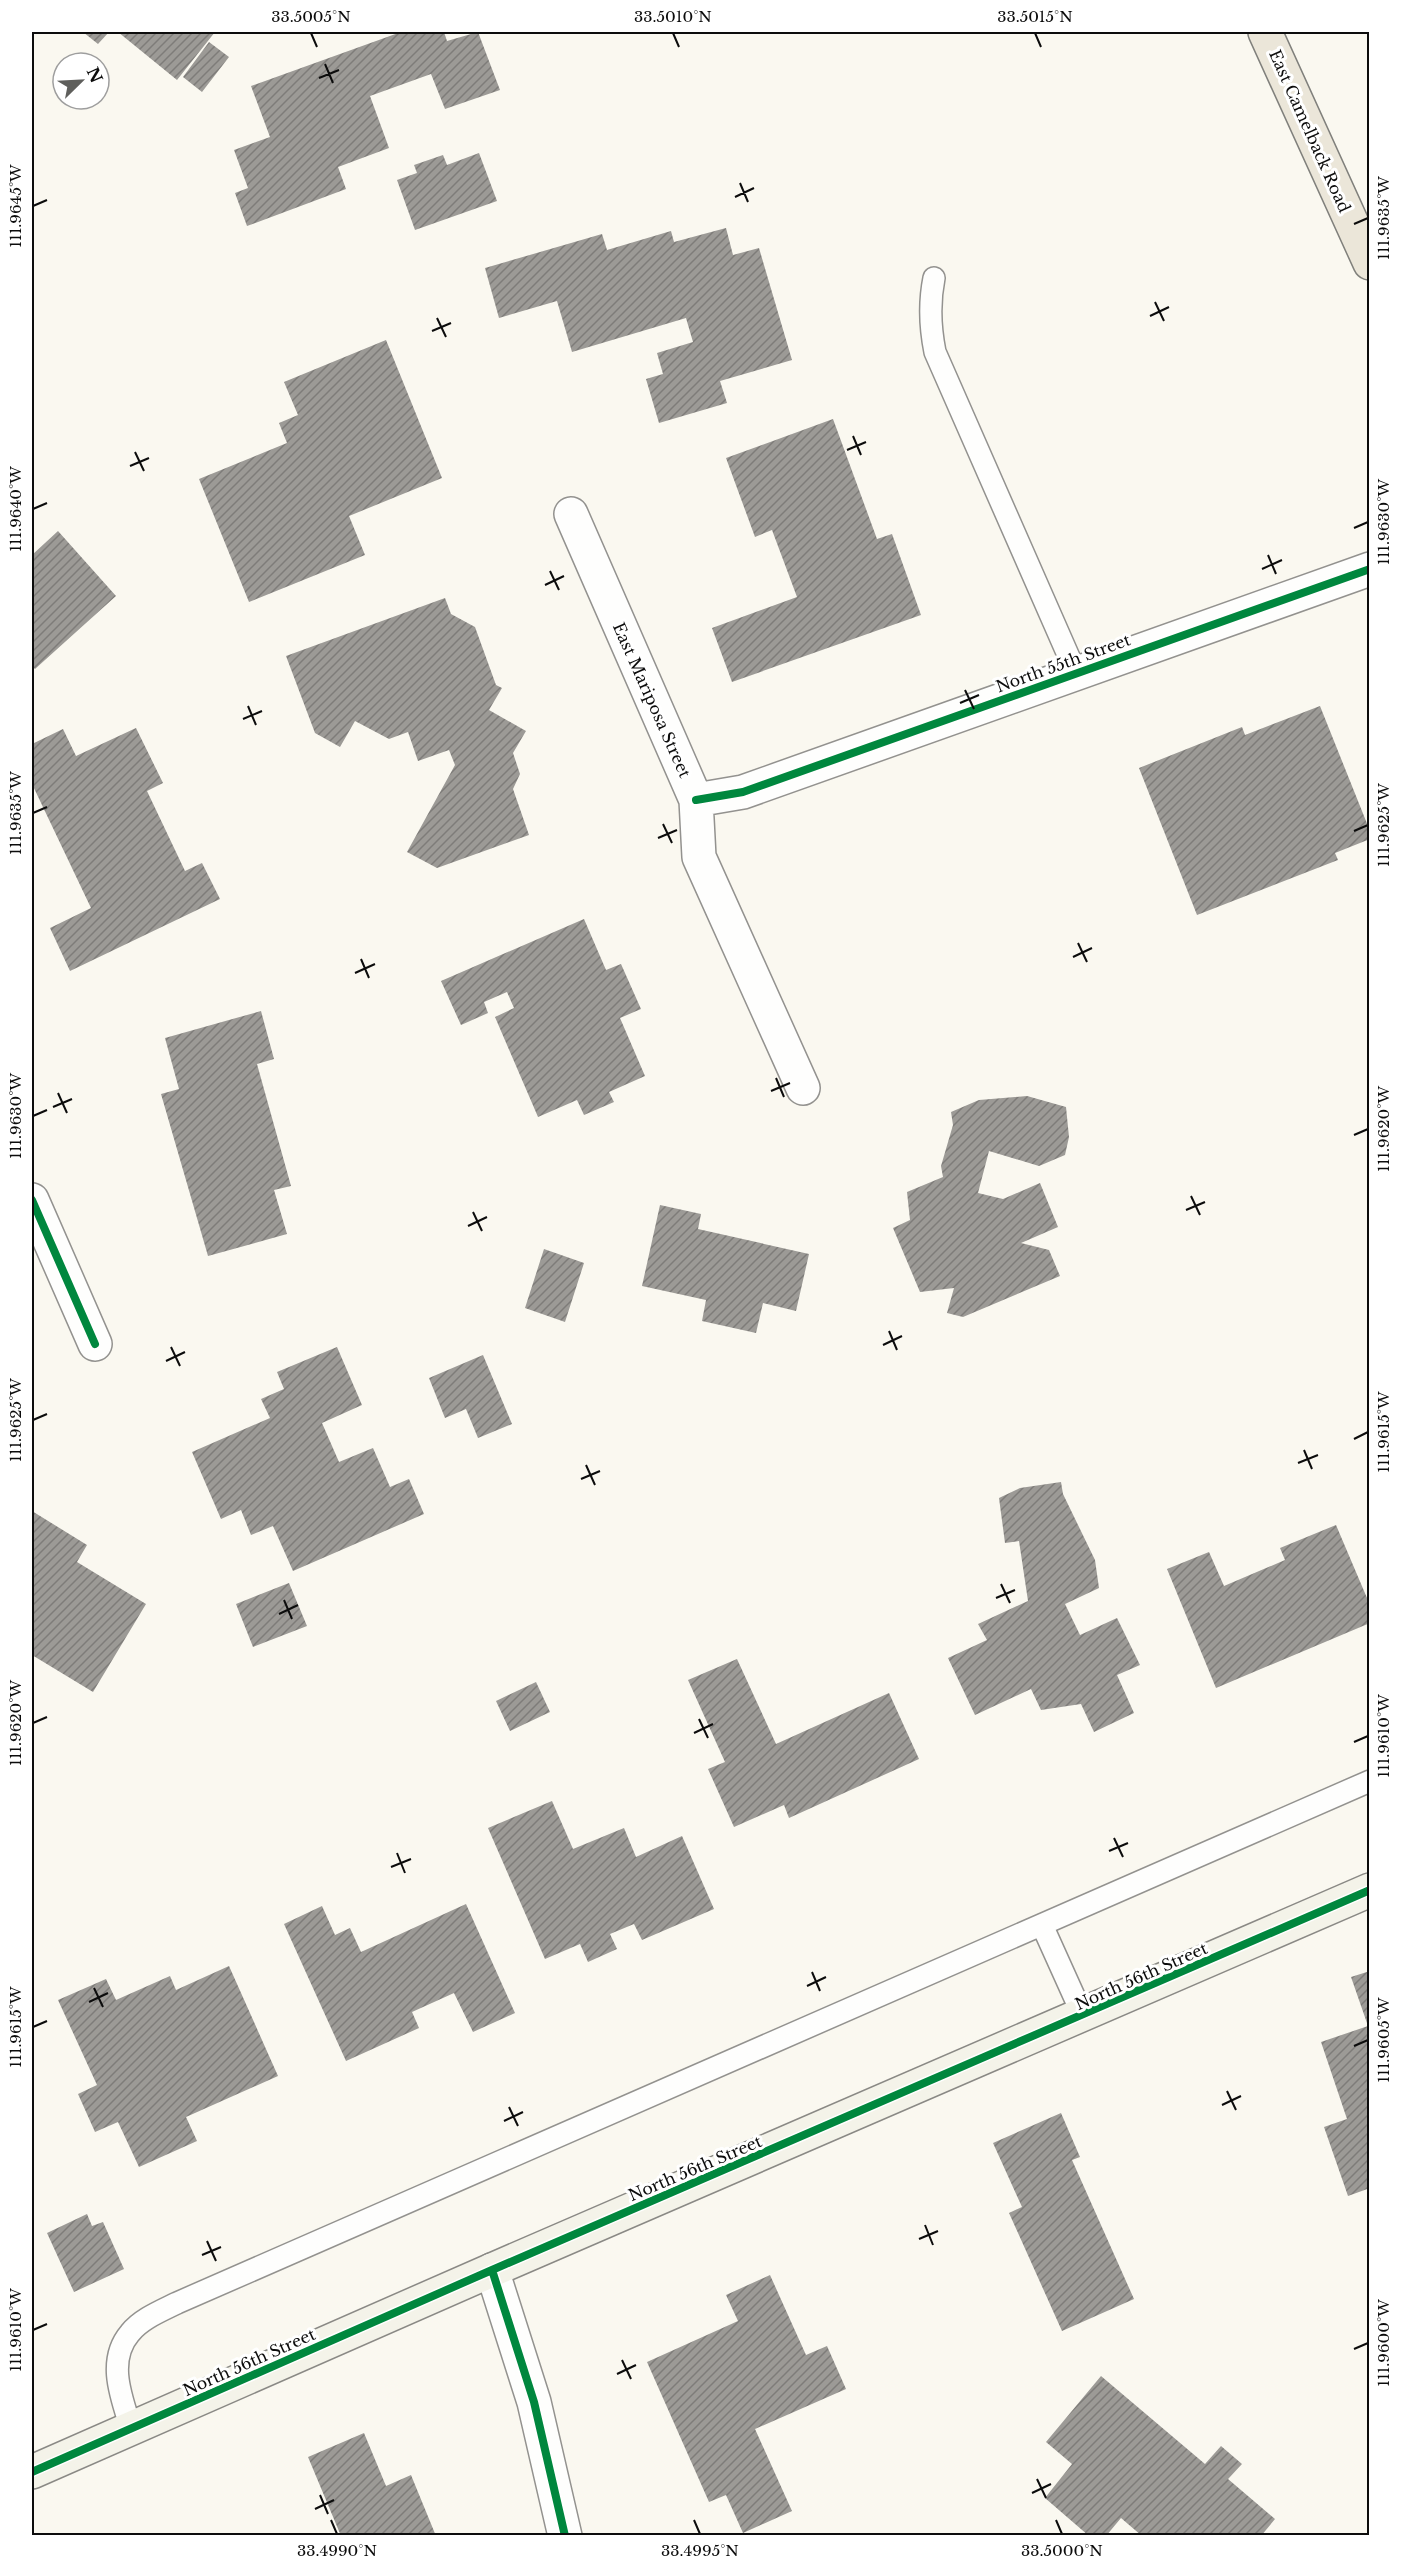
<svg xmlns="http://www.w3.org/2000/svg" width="1401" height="2567" viewBox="0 0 1401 2567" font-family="'Libre Baskerville',serif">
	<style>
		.building { fill: url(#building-hatch) }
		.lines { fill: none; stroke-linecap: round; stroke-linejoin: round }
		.lane-casing { stroke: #93928f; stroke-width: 24 }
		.street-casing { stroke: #93928f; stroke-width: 36 }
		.secondary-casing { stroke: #8a8985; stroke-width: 36 }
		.primary-casing { stroke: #80807c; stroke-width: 36 }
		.lane { stroke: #fefefd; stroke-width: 21 }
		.street { stroke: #fefefd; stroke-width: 33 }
		.secondary { stroke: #f4f3e9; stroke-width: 33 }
		.primary { stroke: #ebe6d9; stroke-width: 33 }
		.cycleway-casing { stroke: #fff; stroke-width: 11 }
		.cycleway { stroke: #00873e; stroke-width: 8 }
		.ticks { fill: none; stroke: #0c0c0c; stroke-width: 2 }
		.labels { text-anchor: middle; stroke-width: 6; stroke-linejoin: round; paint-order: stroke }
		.street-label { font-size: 16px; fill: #0c0c0c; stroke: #fff }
		.neatline { fill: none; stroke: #0c0c0c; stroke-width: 2 }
		.ticks-label { font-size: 15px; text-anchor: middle; fill: #0c0c0c }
	</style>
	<defs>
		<pattern id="building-hatch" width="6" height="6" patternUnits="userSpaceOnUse" patternTransform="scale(1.5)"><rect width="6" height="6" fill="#9c9a96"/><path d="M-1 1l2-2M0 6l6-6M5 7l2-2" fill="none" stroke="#7e7c79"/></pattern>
	</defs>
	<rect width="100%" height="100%" fill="#faf8f0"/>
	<path class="building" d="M83,32H109L98,44Z
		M118,32H215L177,80Z
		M401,32H444L447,41L478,32L500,90L445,109L431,74L370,96L389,148L338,167L346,189L247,226L235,193L248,188L234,150L270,137L251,86Z
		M209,42L229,57L202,92L183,77Z
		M479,153L497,201L415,230L397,180L417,173L414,165L443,155L447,165Z
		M726,228L733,255L759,248L792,360L720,381L727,403L659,423L646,379L663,374L657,353L693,342L686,318L572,352L557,301L499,318L485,268L602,234L607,250L671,231L674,242Z
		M386,340L442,478L349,516L365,555L249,602L199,479L287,443L279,423L298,415L284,382Z
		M833,419L877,539L892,534L921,615L732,682L712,628L797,597L772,530L755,537L726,458Z
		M58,531L116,596L35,669L32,666V555Z
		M445,598L451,614L475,627L496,685L502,688L489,710L526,731L513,753L520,774L513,789L529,835L437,868L407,852L455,765L449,750L418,761L408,732L389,739L355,721L340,747L315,733L286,656Z
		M1320,706L1370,831V839L1335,853L1338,860L1197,915L1139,768L1242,727L1245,735Z
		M136,728L163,783L147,791L185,871L202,863L220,899L70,971L50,928L91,908L32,784V744L63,729L76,756Z
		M584,919L606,970L621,964L641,1009L620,1018L645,1076L609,1092L614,1102L584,1115L577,1100L538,1117L495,1017L514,1008L507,992L484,1002L488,1013L461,1025L441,981Z
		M261,1011L274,1059L257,1064L291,1186L274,1190L287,1234L208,1256L161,1094L179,1089L165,1038Z
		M1027,1096L1066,1107L1069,1137L1065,1155L1039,1166L989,1151L978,1193L1003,1199L1040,1183L1058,1227L1021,1243L1049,1250L1060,1276L963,1317L947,1313L954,1288L920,1292L893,1228L910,1220L907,1192L943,1177L941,1166L953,1125L951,1112L979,1100Z
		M660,1205L701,1214L698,1229L809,1254L796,1311L763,1303L756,1333L702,1321L706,1300L642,1286Z
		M544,1249L584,1263L565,1322L525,1308Z
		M337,1347L362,1405L322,1423L339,1462L373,1448L390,1487L409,1479L424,1514L293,1571L273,1526L251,1535L241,1510L221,1519L192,1452L270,1418L261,1399L284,1389L277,1372Z
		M483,1355L512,1424L478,1438L466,1409L445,1418L429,1378Z
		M1061,1482L1063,1494L1095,1560L1099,1588L1065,1604L1080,1635L1117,1618L1140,1665L1117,1675L1134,1713L1094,1732L1081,1704L1041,1710L1031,1689L975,1715L948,1658L987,1640L978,1624L1028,1601L1019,1541L1005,1543L999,1498L1020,1488Z
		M32,1511L87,1545L77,1562L146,1604L93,1692L32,1655Z
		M1336,1525L1370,1605V1623L1216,1688L1167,1569L1209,1552L1224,1586L1285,1560L1280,1548Z
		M289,1583L307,1626L253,1647L236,1604Z
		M737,1659L776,1744L889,1693L919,1759L789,1818L784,1805L734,1827L708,1769L725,1762L688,1680Z
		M536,1682L550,1712L510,1731L496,1701Z
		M552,1801L573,1849L624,1828L636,1857L682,1836L714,1909L642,1940L634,1924L610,1934L617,1949L588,1962L580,1944L545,1959L488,1828Z
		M466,1904L515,2013L473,2032L454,1993L412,2012L419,2028L346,2061L284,1924L322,1906L335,1935L350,1928L361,1952Z
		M229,1966L278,2076L186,2117L197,2141L139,2167L118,2122L95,2132L78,2094L97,2085L58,2000L106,1979L116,2000L170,1976L176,1990Z
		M1370,1971V2188L1348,2196L1324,2127L1347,2119L1321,2042L1368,2026L1351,1977Z
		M1061,2113L1080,2157L1072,2160L1134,2299L1062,2331L1009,2213L1022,2207L993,2143Z
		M87,2214L92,2226L103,2222L124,2269L74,2292L47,2233Z
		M770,2275L806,2355L827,2346L846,2389L755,2429L792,2511L743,2533L726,2495L709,2502L647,2362L738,2321L726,2295Z
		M1101,2376L1205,2464L1221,2446L1242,2464L1228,2479L1275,2519L1261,2536H1142L1121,2518L1106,2536H1089L1045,2498L1072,2464L1046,2442Z
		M364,2433L386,2486L411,2475L436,2536H341L308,2457Z"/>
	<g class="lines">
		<defs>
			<path id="lane" d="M934,278C929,303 930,327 935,352L1076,673
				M1042,1925L1083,2016
				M131,2428C122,2399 106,2361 130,2333C141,2319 161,2311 177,2303L1370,1781"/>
			<path id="street" d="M571,514L696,800L699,857L803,1088
				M696,800L743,792L1370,569
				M32,1200L95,1344
				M492,2270L534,2402L565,2536"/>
			<path id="secondary" d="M32,2472L492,2270L1370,1890"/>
			<path id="primary" d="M1265,32L1370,263"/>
		</defs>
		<use href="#lane" class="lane-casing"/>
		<use href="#street" class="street-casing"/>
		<use href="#secondary" class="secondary-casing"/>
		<use href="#primary" class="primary-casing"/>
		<use href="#lane" class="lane"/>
		<use href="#street" class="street"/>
		<use href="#secondary" class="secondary"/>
		<use href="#primary" class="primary"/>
		<defs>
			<path id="cycleway" d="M696,800L743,792L1370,569
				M32,1200L95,1344
				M492,2270L534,2402L565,2536
				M32,2472L492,2270L1370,1890"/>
		</defs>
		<use href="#cycleway" class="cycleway-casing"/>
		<use href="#cycleway" class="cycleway"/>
	</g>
	<path class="ticks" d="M311,33L317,47M673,33L679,47M1035,33L1041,47M325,64L333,83M319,78L339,70M740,183L748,202M735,197L754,188M33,206L47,200M1354,224L1368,218M1155,302L1164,321M1150,316L1169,307M437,318L446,337M432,331L451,323M853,436L861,455M847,450L866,442M135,452L144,471M130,466L149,458M33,509L47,503M1354,528L1368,522M1268,555L1276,574M1262,569L1282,560M550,571L559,590M545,585L564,576M965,690L974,709M960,703L979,695M248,706L256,725M243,719L262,711M33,813L47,807M663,824L672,843M1354,831L1368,825M658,838L677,830M1078,943L1087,962M1073,957L1092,948M361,959L369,978M355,973L375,964M776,1078L784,1097M771,1091L790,1083M58,1093L67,1113M53,1107L72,1099M33,1116L47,1110M1354,1135L1368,1129M1191,1196L1200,1215M1186,1210L1205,1202M473,1212L482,1231M468,1226L487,1217M889,1331L897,1350M883,1345L902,1336M171,1347L180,1366M166,1361L185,1352M33,1420L47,1414M1354,1439L1368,1432M1304,1450L1312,1469M1298,1463L1318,1455M586,1465L595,1485M581,1479L600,1471M1001,1584L1010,1603M996,1598L1015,1590M284,1600L292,1619M279,1614L298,1605M699,1719L708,1738M33,1723L47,1717M694,1733L713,1724M1354,1742L1368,1736M1114,1838L1123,1857M1109,1851L1128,1843M397,1853L405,1873M391,1867L411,1859M812,1972L820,1991M807,1986L826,1977M94,1988L103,2007M89,2002L108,1993M33,2027L47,2021M1354,2046L1368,2040M1227,2091L1236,2110M1222,2105L1241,2096M509,2107L518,2126M504,2121L523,2112M925,2225L933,2245M919,2239L938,2231M207,2241L216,2261M202,2255L221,2247M33,2330L47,2324M1354,2349L1368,2343M622,2360L631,2379M617,2374L636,2365M1037,2479L1046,2498M1032,2493L1051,2484M320,2495L328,2514M315,2509L334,2500M331,2520L337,2534M694,2520L700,2534M1056,2520L1062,2534"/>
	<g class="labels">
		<g class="street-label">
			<text transform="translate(1310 131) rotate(66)" y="6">East Camelback Road</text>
			<text transform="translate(1063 663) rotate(-20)" y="6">North 55th Street</text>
			<text transform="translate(652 700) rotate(66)" y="6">East Mariposa Street</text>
			<text transform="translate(1141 1976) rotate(-24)" y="6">North 56th Street</text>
			<text transform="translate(695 2168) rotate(-23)" y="6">North 56th Street</text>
			<text transform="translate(249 2362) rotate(-24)" y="6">North 56th Street</text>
		</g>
	</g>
	<rect width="1401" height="2567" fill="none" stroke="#ffffff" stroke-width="66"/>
	<g transform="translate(81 81) rotate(66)"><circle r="28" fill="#ffffff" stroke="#9e9e9e" stroke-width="1.5"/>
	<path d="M0-4.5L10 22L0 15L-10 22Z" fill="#5f5f5c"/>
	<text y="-9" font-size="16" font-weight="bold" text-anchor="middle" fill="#0c0c0c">N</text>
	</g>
	<rect x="33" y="33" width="1335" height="2501" class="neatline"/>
	<g class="ticks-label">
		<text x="311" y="22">33.5005°N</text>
		<text x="673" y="22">33.5010°N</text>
		<text x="1035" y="22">33.5015°N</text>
		<text transform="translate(16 206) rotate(-90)" y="5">111.9645°W</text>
		<text transform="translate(1384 218) rotate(-90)" y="5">111.9635°W</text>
		<text transform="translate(16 509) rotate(-90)" y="5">111.9640°W</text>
		<text transform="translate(1384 522) rotate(-90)" y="5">111.9630°W</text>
		<text transform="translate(16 813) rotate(-90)" y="5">111.9635°W</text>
		<text transform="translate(1384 825) rotate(-90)" y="5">111.9625°W</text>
		<text transform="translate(16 1116) rotate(-90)" y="5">111.9630°W</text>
		<text transform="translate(1384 1129) rotate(-90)" y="5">111.9620°W</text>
		<text transform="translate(16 1420) rotate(-90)" y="5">111.9625°W</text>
		<text transform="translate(1384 1432) rotate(-90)" y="5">111.9615°W</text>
		<text transform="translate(16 1723) rotate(-90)" y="5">111.9620°W</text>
		<text transform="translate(1384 1736) rotate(-90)" y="5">111.9610°W</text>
		<text transform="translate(16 2027) rotate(-90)" y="5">111.9615°W</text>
		<text transform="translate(1384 2040) rotate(-90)" y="5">111.9605°W</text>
		<text transform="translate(16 2330) rotate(-90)" y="5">111.9610°W</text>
		<text transform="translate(1384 2343) rotate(-90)" y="5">111.9600°W</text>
		<text x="337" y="2556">33.4990°N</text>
		<text x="700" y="2556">33.4995°N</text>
		<text x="1062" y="2556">33.5000°N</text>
	</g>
</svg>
